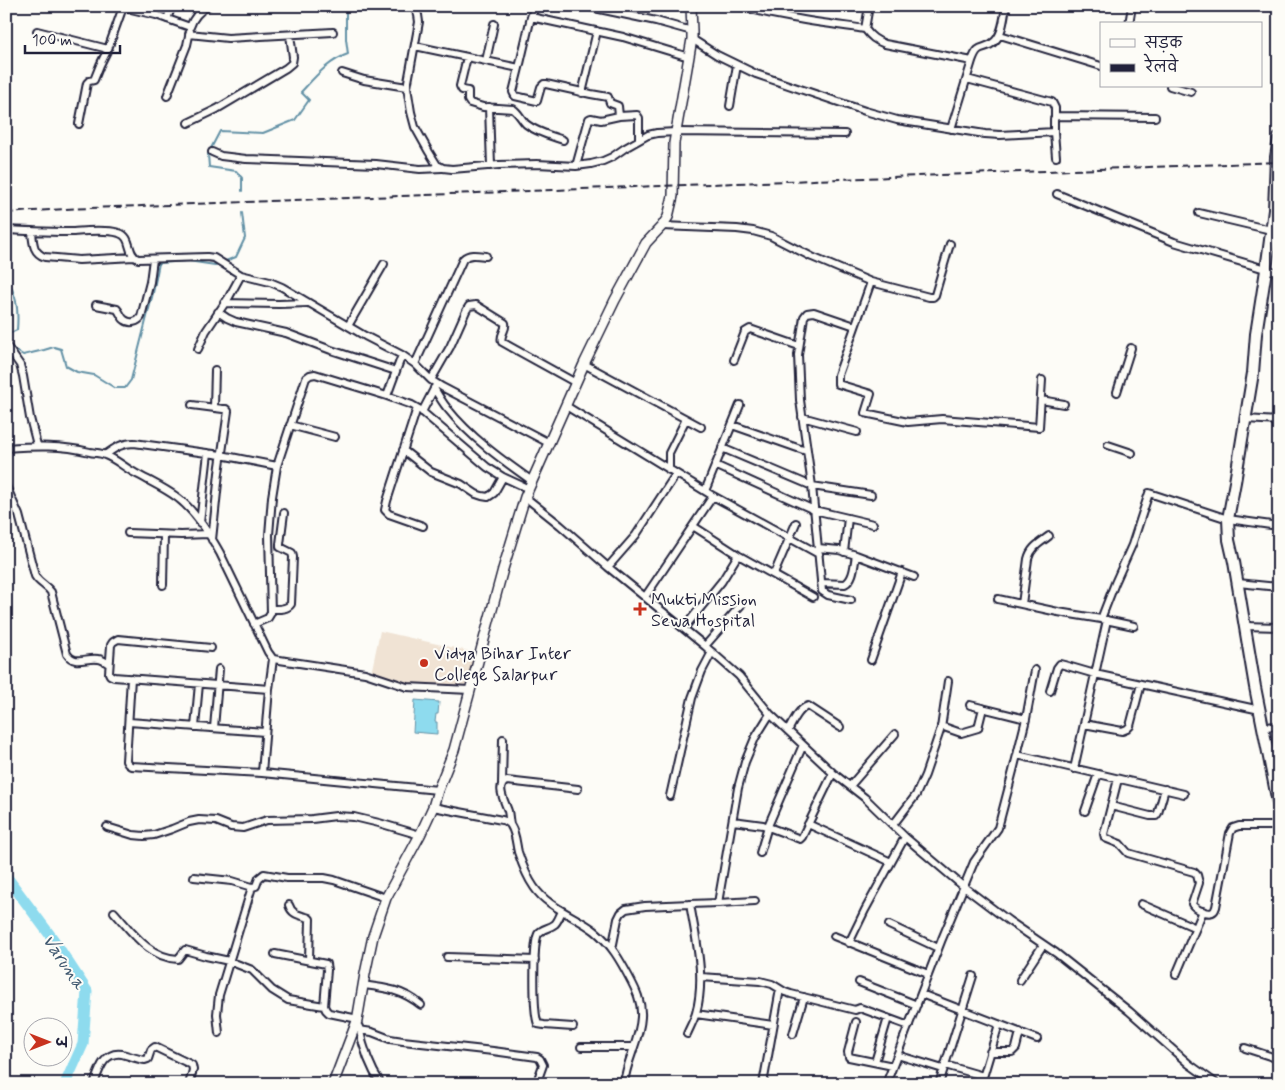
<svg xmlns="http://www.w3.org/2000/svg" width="1285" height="1090" viewBox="0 0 1285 1090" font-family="Mynerve,'Playpen Sans Deva',sans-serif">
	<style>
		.built { fill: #f0e3d4 }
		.water { fill: #8edbee; stroke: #6391a6 }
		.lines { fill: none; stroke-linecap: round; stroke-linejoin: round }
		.stream { stroke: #6391a6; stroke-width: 2 }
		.river { stroke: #8edbee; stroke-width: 11 }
		.minor-casing { stroke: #22223b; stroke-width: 10 }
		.tertiary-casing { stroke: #22223b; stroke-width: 12 }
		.primary-casing { stroke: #22223b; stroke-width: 14 }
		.minor { stroke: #fdfcf7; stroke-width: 6 }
		.tertiary { stroke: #fdfcf7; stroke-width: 9 }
		.primary { stroke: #fdfcf7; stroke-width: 10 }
		.rail { stroke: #22223b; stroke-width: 2; stroke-dasharray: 8 4; stroke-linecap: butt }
		.poi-dot { fill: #c8321e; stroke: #fdfcf7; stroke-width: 2 }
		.labels { text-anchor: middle; stroke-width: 4; stroke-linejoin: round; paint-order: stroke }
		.poi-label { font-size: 18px; fill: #22223b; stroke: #fdfcf7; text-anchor: start }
		.water-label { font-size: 19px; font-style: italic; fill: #425a71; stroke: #fdfcf7 }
	</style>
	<rect width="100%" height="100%" fill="#fdfcf7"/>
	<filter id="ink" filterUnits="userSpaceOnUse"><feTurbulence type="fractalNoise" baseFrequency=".02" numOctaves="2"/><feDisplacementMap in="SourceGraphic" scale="10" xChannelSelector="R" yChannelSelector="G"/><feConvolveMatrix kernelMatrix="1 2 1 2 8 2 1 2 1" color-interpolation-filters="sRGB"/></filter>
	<g filter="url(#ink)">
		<path class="built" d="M380,631L477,653L467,688L409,685L371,674Z"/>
		<path class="water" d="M415,700L439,702L438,714H436L435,722H437V734L413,732Z"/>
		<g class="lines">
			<path class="stream" d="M242,191V178L236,171L209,167L208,154L220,131L263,133L295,120L309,100L301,92C315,77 328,61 348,54L346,39V6
				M223,262L236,257L245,238L242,213
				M6,275C16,297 19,305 17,330L6,335
				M6,339L9,345
				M12,348L23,355L44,350L54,347L61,349L66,366L77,372L94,375L115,388H125L131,380L153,293L159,263L188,261L215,265L219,263"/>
			<path class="river" d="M6,876L53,939L87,991L83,1044L65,1084"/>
			<defs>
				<path id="minor" d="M118,6L156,15L190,27C193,18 199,11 208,6
					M414,6L418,15L419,22L407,87L411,112L415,127L429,152L437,165L443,168L452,169L499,165L537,164L576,166L591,164L603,161L612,157L625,148L648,135L657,133L676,132L845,134
					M585,6L656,21L692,31
					M740,6C781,18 824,23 865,29L869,6
					M531,17L623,37L689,57
					M167,19L172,6
					M1129,24L1132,6
					M865,29C871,37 875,40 885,44L972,61L951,129
					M37,31L108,49
					M189,34L228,38L333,32
					M1000,35L1101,66
					M692,39L717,55L756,74L865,111L897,120L985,134L1000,135L1054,132V119L1056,116L1155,117
					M415,46L519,68L531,17L535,6
					M467,57L460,86L462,90L468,91V100L470,103L483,107L513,109C519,113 521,119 526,124C536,132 551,136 563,140
					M486,61L494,24
					M972,61C979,41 984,52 995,41C1003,33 1004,17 1006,6
					M519,68L513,92L515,96L537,101L541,87L544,84H546L591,94L608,97L610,103L618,106L619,116
					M342,73L364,80L407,87
					M967,79L1052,102L1055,108V117
					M1170,86L1191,92
					M582,93L597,31
					M167,96L187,45L190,31
					M730,106L737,65
					M489,107L491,166
					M188,123L217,109L286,68L292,63L293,57L290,35
					M79,124L87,83L89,81L94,80L100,65L108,49L123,7
					M1054,132L1056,157
					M212,152L221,156L246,159L376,164L420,169L442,168
					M576,166L589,119L591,118L601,120L619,116L637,115L639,118V139
					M1057,194L1174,242L1279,273
					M1199,213L1271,230
					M662,226L737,229L753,231L771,236L812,257L871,282L838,375V384L871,394L865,413L908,422L942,419L1039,427L1042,380
					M6,230C28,231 50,232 72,232C86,231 107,229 119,233C133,237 126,254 138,259L207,257L214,258L241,275L270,282L282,287L365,336L402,355L415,364L431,380L442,387L549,443
					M32,231C33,243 33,253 45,257L79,260L134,257
					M871,282L929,297H933L935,295L950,244
					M224,303L279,304L308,303
					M96,305L117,309C121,313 121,318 125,320C130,324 138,322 141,317L150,282L153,259
					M218,312L227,318L236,322L286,333L331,350L396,371
					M348,326L384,264
					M6,345L20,365L23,376L30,418L37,445
					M198,349L206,331L229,297L241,275
					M734,360L745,332L750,329L799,346
					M415,364L463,259C469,253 478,255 486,256
					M584,364L701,427
					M431,380L450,347L466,311L469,306L476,305L505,323C507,330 499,335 502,342L576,383
					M434,388C438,395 442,402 447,408C470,437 502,460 532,481
					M1117,392L1131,348
					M387,396L412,405L419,409L487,467L503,477L529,489
					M1041,400L1064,404
					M192,405L223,409H226L228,411L219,473L212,540
					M566,406L713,496L645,597
					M214,408L215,370
					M417,408L387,501L385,510L389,514L423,526
					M422,412L435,387
					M802,417L857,432
					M1246,419L1279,421
					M290,425L335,437
					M732,425L806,451
					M1108,445L1132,453
					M6,448C36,446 61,445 90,452C95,453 101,453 105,455C116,459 125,468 135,473C149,481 165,488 178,498C195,511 210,535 220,553L268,652L273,659L365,673L407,687L470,690
					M722,448L812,486L871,495
					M403,450L431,472L461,484L476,494L482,496L488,497L494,493L503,477
					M105,455C115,448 122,443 134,443L221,455L277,466
					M715,465L814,510L873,524
					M669,470V453L686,419
					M6,486L19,515L35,576C39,583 46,585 51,592L67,654C75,666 86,657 98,659C102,659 106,662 109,664
					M705,491L740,405
					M713,496L819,554
					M525,497L560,525L608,567L705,646L739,676L770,714L833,773L865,798L905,837L964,887L1009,921L1056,953L1129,1011L1189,1064L1217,1084
					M200,523L208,453
					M693,526L738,555L813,597
					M128,533L181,535L208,534
					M818,548L839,550L856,555C854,565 854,579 845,584L821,583
					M844,552L848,518
					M856,555L914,577
					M608,567L636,535L676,474
					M774,574L796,523
					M1238,583L1279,587
					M163,585L164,535
					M998,599L1058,612L1101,619L1134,626
					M851,600L828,595L822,591L812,486L800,400L798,355L804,317L807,313L814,312L855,326
					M1022,604L1028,559C1031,547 1040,543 1049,536
					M271,609C278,609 287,610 291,604L293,557L292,553L280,547V544L284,513
					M1101,619L1115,583L1132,545L1149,493L1228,519L1271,525L1279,524
					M254,624L268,618L271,613L269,535L272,497L277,466L306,378L310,375L315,374L387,396L402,355
					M1245,626L1279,627
					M684,628L722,581L738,555
					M705,646L741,605
					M211,648L118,639L113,642L111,645L109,673L110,675L114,677L269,689
					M871,660L902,572
					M131,678L126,761L128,764L131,766L262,773L438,790
					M1050,691L1057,668L1060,664L1064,665L1095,674L1260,710
					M970,705L1026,719
					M129,722L265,732
					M1084,724L1122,731L1127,729L1130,726L1141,684
					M941,726L961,733L978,728L983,708
					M195,727L199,684
					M1263,727L1279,726
					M214,728L219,669
					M788,731C793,722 798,709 808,706L840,727
					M1017,755L1184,794
					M1074,769L1107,620
					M262,773L269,689L273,659
					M1118,779L1104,834L1105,838L1120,844L1128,853L1194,872L1197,875L1199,883L1192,904C1195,909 1209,916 1214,911C1215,910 1215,909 1216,907L1230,833L1233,828L1239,826H1279
					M502,784L503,739
					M850,786L895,734
					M670,796L692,698L702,671L712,652
					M1111,806L1150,816H1156L1158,813L1165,789
					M433,807L502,820C506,821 509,822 511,826C516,834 516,844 518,852C522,864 527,877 534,887C548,908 576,916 595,931C611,944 620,960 629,977C636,990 642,1002 641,1017C640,1040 626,1061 624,1084
					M1085,811L1098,774
					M733,821L763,825L800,839L802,837L833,773
					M510,824C509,820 509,815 508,811C505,802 495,785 507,781L578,789
					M808,824L891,862
					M893,825L916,795L925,775L941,728L948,681
					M107,827L133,835L144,836L154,835L172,829L189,822L199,820L216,821L231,827L243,828L267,820L312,819L336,816L354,817L379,823L420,835
					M760,853L768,826L803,745
					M194,877L232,881L252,887L256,886L259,878L264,874L287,878H324L334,880L386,898
					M718,903L755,901
					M1141,904L1196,928
					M289,905C292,915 300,915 309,918L310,919L309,960
					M562,911C560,915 558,921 555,924C549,929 542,928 538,934C533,944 533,1013 538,1024L544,1025L573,1027
					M114,912C132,932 149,958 178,959L185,950L206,956L229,961L252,970L272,990L288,1000L324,1006
					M889,925L938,948
					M834,936L928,974
					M849,943L865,910L905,837
					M612,949L618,919L621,913L626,909L645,906L690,904
					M275,954L326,964L327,970L324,1006L326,1010L329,1013L358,1019
					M447,957L535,960
					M1176,975L1203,911
					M701,977L760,981L772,984L785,992L791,994L855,1010L860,1008L909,1026
					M1020,980L1043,945
					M859,982L917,1005
					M363,985C386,988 403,990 421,1005
					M921,994L1037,1039
					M696,1014L773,1025
					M856,1022L848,1052L849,1057L893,1066
					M359,1027C363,1048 369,1066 381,1084
					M359,1030L372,1032L390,1039L403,1041L493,1051L537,1057L540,1059L543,1065L538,1079L534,1084
					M219,1033L217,1014L219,995L252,887
					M687,1034C690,1027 694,1020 696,1013C706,977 696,940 690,904L718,903L738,788L745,762L755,738L770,714
					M793,1034L804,997
					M581,1047H634
					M1245,1048L1279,1059
					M990,1052H1012L1016,1048L1020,1032
					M897,1055L943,1069
					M875,1062L888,1018
					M945,1065L983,1076
					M94,1084C99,1070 104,1051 122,1054C130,1056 137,1059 145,1060L148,1059L151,1050L155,1047L192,1065L193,1070L189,1084
					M763,1084L780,989
					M886,1084L942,939L974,862L998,828L1013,771L1026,719L1035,670
					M939,1084L973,976
					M981,1084L999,1024"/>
				<path id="tertiary" d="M333,1084L357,1021L365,974L373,936L386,898L420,835L433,807L438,790L454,750L503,569L525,497L584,364L615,300L646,243L662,226L668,217L673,196L674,143L692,39V31L691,6"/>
				<path id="primary" d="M1279,138L1276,157L1274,210L1266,270L1256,334L1253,373L1235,482L1228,519L1229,540L1234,562L1255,687L1279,808"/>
			</defs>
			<use href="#minor" class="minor-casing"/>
			<use href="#tertiary" class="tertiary-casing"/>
			<use href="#primary" class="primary-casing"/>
			<use href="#minor" class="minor"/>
			<use href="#tertiary" class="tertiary"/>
			<use href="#primary" class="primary"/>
			<path class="rail" d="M6,213L64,209L1279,162"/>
		</g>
	</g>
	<g class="poi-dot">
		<path d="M637.5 601.5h5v5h5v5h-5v5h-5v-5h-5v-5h5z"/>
		<circle cx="424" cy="663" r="5"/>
	</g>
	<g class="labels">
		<g class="poi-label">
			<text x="651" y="605">Mukti Mission<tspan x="651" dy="21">Sewa Hospital</tspan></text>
			<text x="434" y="659">Vidya Bihar Inter<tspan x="434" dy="21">College Salarpur</tspan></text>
		</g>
		<g class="water-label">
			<text transform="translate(65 961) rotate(56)" y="7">Varuna</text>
		</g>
	</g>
	<rect width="1285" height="1090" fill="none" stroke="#fdfcf7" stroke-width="25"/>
	<rect x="12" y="12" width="1260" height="1065" fill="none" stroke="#22223b" stroke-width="2" filter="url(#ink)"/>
	<rect x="1100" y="22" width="162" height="65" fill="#fdfcf7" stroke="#a5a5ac"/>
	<rect x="1110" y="39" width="25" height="8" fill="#fdfcf7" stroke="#a5a5ac"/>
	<text x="1145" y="48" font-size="15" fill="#22223b">सड़क</text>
	<rect x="1110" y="64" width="25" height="8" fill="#22223b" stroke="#a5a5ac"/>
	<text x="1145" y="72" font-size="15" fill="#22223b">रेलवे</text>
	<g transform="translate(48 1042) rotate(90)"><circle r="24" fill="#fdfcf7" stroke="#a5a5ac"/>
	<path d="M0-4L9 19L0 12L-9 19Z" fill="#c8321e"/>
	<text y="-8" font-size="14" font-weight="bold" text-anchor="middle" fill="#22223b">उ</text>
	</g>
	<path d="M25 45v8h95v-8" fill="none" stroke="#22223b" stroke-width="2.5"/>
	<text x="32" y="45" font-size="15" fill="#22223b" stroke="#fdfcf7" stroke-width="4" paint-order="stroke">100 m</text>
</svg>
